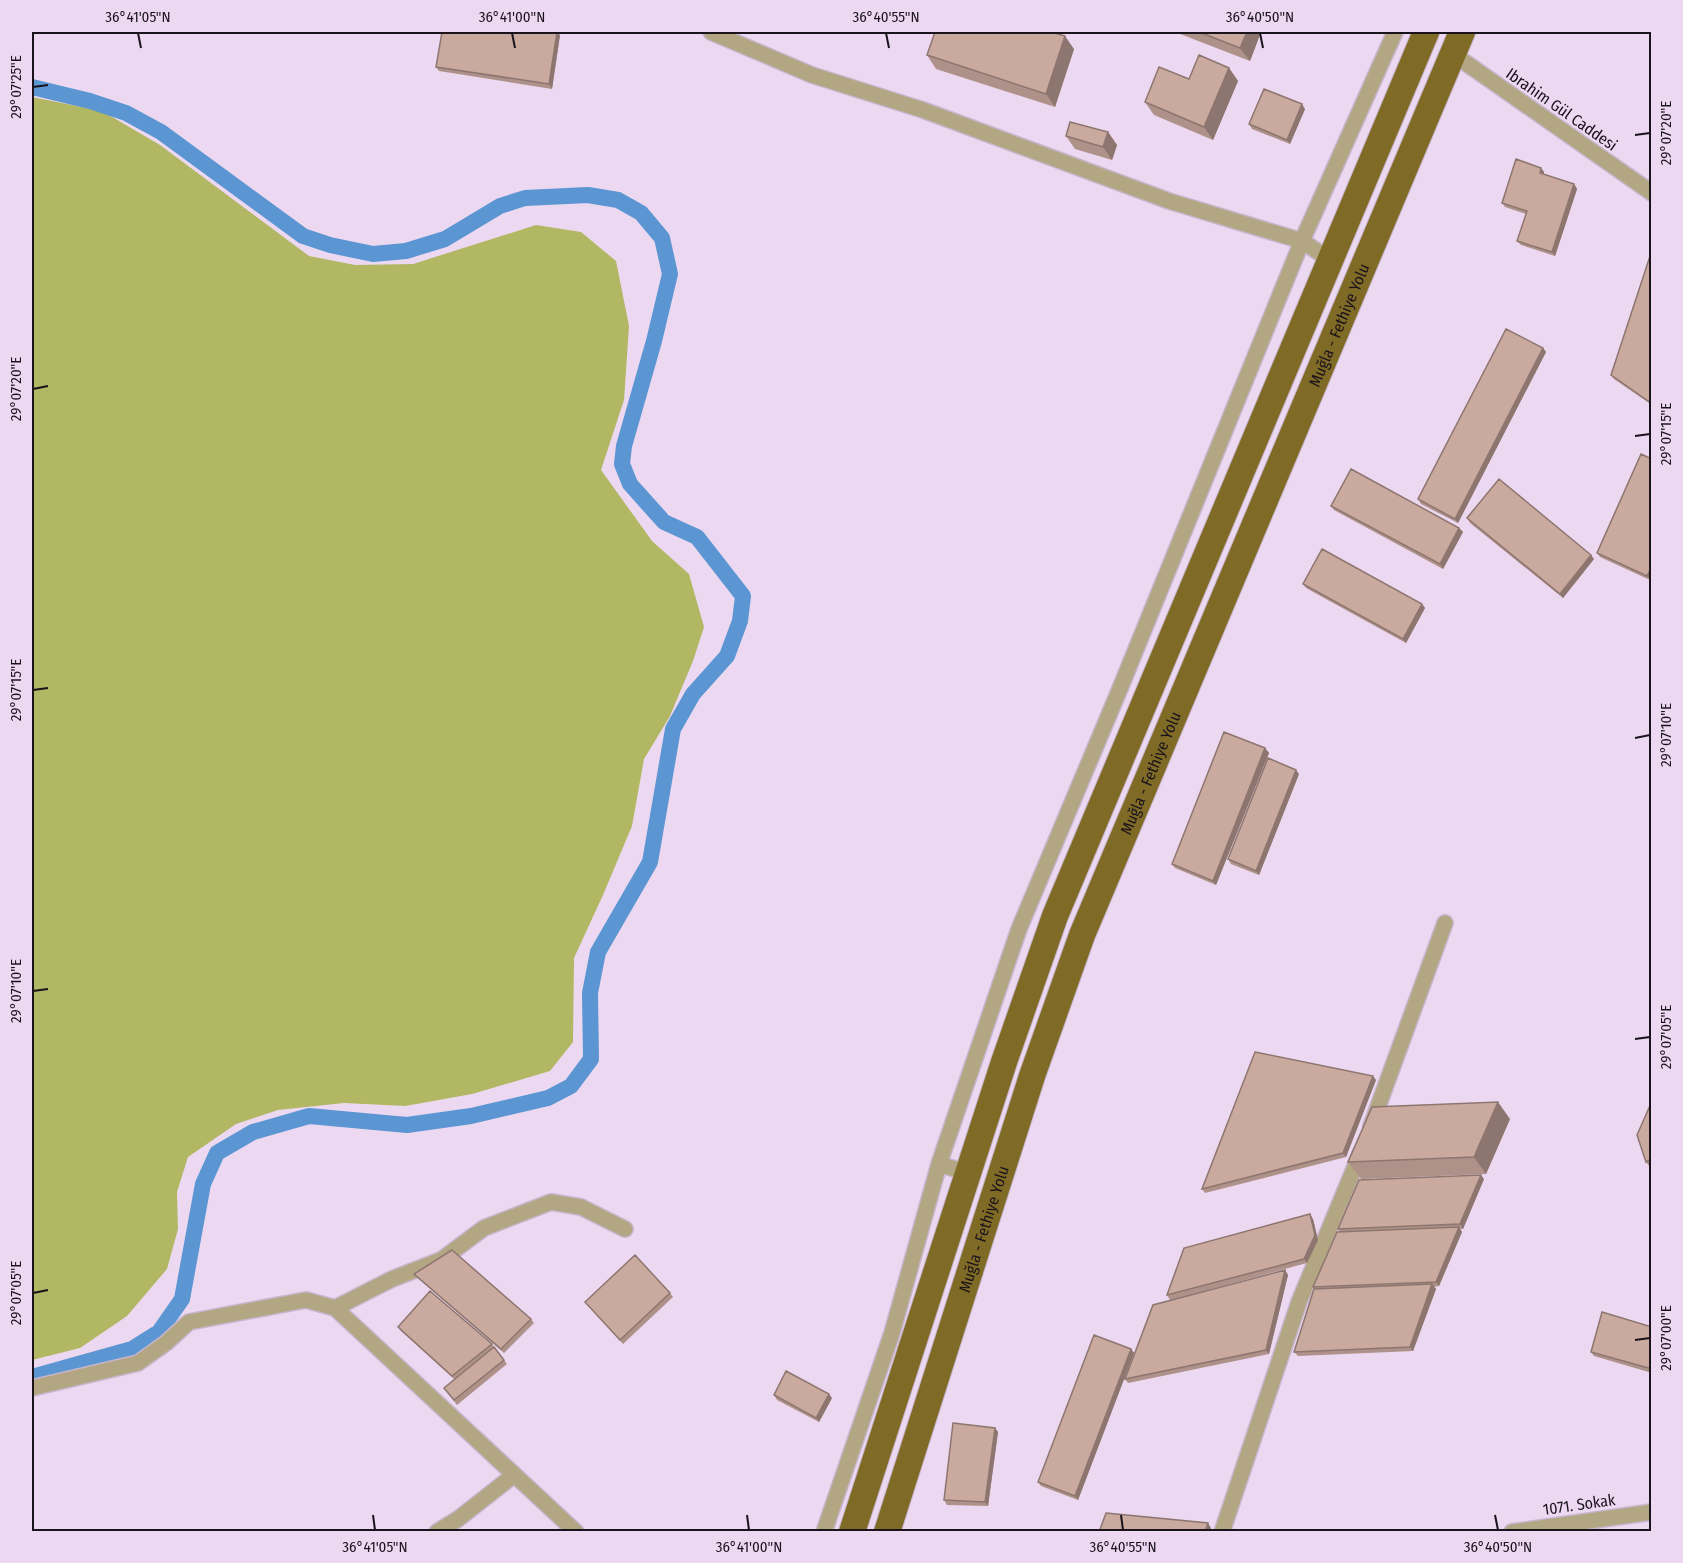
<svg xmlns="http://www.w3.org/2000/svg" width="1683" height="1563" viewBox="0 0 1683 1563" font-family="'Fira Sans Condensed',sans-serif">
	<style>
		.forest { fill: #b1b762 }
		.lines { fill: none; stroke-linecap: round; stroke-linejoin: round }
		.canal { stroke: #5b96d2; stroke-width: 16 }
		.minor-casing { stroke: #c7b5cb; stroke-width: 18 }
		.trunk-casing { stroke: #c7b5cb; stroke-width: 28 }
		.minor { stroke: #b2a683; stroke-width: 15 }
		.trunk { stroke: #806b26; stroke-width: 26 }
		.wall { fill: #ae9188 }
		.shaded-wall { fill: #8d766f }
		.building { fill: #caa99e; stroke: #8d766f; stroke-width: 1.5 }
		.ticks { fill: none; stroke: #1a131c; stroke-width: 2 }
		.labels { text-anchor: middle; stroke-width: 4.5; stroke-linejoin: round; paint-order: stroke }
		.street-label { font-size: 16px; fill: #1a131c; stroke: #edd8f2 }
		.neatline { fill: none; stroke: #1a131c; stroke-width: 2 }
		.ticks-label { font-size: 15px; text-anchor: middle; fill: #1a131c }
	</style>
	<rect width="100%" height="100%" fill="#edd8f2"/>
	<path class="forest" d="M32,97L102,111L160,145L309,256L355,265L413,264L536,225L581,232L616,261L629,326L624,400L601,470L652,541L689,574L704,627L693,661L670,716L644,759L632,826L603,895L574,958L573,1042L550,1071L472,1094L405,1106L344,1103L278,1110L236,1124L188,1157L177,1192L178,1229L167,1269L127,1316L80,1348L32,1360Z"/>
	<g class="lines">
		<path class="canal" d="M32,87L90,101L126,113L161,132L303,236L330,245L373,254L406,251L445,239L500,206L525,198L588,195L618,200L641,213L662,238L670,274L654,341L624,446L622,464L630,484L664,522L697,537L743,596L740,621L727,656L693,694L673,729L650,862L598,952L590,993L591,1059L571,1086L548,1098L471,1116L407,1125L309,1116L253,1132L217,1153L203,1184L182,1299L159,1332L132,1349L32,1377"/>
		<defs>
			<path id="minor" d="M711,32L812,75L923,110L1169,201L1302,241L1330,260
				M1453,54L1652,193
				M1371,1126L1445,923
				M939,1164L968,1173
				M335,1308L392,1279L441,1260L484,1228L551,1202L581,1207L625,1229
				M32,1388L138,1363L166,1343L189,1322L306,1300L335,1308L576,1532
				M825,1529L892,1333L939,1164L1019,929L1119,691L1302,241L1395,32
				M437,1532L458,1519L514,1475
				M1222,1532L1299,1302L1361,1152
				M1512,1532L1652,1512"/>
			<g id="trunk">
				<path d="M852,1532L1004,1062L1055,916L1426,32"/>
				<path id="s1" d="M887,1532L1032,1076L1082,935L1462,32"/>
			</g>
		</defs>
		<use href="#minor" class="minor-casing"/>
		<use href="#trunk" class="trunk-casing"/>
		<use href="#minor" class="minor"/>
		<use href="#trunk" class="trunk"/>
	</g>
	<path class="wall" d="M1175,32H1261L1250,61Z
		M560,35L552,89L439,71L436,67Z
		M1074,49L1055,107L936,69L927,55Z
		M1229,68L1238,81L1213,140L1154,115L1145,102L1189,79Z
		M1305,109L1290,144L1252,129L1249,124Z
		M1108,132L1117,145L1112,160L1075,149L1066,136Z
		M1541,168L1544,172V174L1574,184L1577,189L1555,256L1521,245L1517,241L1526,214L1505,207L1502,203Z
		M1652,250V405L1614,379L1611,375Z
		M1543,348L1546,352L1458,523L1421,504L1418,499Z
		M1641,454L1650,580L1600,557L1597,553Z
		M1331,506L1459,528L1463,532L1443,569L1334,510Z
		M1467,518L1594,559L1563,598L1470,523Z
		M1303,584L1422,604L1425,608L1406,643L1306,588Z
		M1265,748L1269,753L1216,885L1175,868L1172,864Z
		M1299,774L1259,875L1231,864L1228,859Z
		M1376,1080L1346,1157L1205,1193L1202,1189Z
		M1652,1101V1165L1649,1166L1646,1162Z
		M1510,1119L1486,1174L1361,1179L1348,1162Z
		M1484,1179L1463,1229H1460L1462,1232L1439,1286L1434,1287L1436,1289L1413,1351L1298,1356L1294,1352L1315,1289L1313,1287L1340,1232L1338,1229Z
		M1313,1219L1318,1240L1307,1263L1170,1300L1167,1295Z
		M1285,1270L1288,1275L1269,1354L1128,1383L1125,1379Z
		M414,1274L531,1319L534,1323L504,1353L418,1278Z
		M670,1293L673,1297L623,1344L585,1302Z
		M398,1327L492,1344L507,1364L457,1405L444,1388L454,1379L401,1331Z
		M1652,1327V1373L1594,1356L1591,1352Z
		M1131,1349L1134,1353L1078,1500L1041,1486L1038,1482Z
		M774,1395L832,1398L819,1422L777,1400Z
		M995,1428L998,1432L988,1506L947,1505L944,1500Z"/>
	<path class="shaded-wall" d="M557,32L560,35L552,89L549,84Z
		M1247,32H1261L1250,61L1240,48Z
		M1065,36L1074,49L1055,107L1046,94Z
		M1229,68L1238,81L1213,140L1204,127Z
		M1302,104L1305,109L1290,144L1287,140Z
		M1108,132L1117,145L1112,160L1103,147Z
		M1541,168L1544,172L1543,177L1540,173Z
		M1574,184L1577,189L1555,256L1552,252Z
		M1543,348L1546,352L1458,523L1455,519Z
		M1459,528L1463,532L1443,569L1440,564Z
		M1591,555L1594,559L1563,598L1560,594Z
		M1652,566V577L1650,580L1647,576Z
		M1422,604L1425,608L1406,643L1403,639Z
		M1265,748L1269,753L1216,885L1213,881Z
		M1296,770L1299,774L1259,875L1256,871Z
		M1373,1076L1376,1080L1346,1157L1343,1153Z
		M1498,1102L1510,1119L1486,1174L1474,1157Z
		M1481,1175L1484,1179L1463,1229L1460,1224Z
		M1310,1214L1313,1219L1318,1240L1307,1263L1304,1259Z
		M1459,1227L1462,1232L1439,1286L1436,1282Z
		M1285,1270L1288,1275L1269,1354L1266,1350Z
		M1432,1284L1436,1289L1413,1351L1410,1347Z
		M1131,1349L1134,1353L1078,1500L1075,1496Z
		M829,1394L832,1398L819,1422L816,1418Z
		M995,1428L998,1432L988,1506L985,1502Z
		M1208,1523L1211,1528L1210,1532H1205Z"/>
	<path class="building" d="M442,32H557L549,84L436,67Z
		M935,32H1051L1065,36L1046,94L927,55Z
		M1199,32H1247L1240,48Z
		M1199,55L1229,68L1204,127L1145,102L1159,67L1189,79Z
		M1264,89L1302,104L1287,140L1249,124Z
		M1070,122L1108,132L1103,147L1066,136Z
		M1516,159L1541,168L1540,173L1574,184L1552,252L1517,241L1527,211L1502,203Z
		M1652,250V400L1651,403L1611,375Z
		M1506,329L1543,348L1455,519L1418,499Z
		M1641,454L1652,459V566L1647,576L1597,553Z
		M1351,469L1459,528L1440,564L1331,506Z
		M1499,479L1591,555L1560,594L1467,518Z
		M1322,549L1422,604L1403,639L1303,584Z
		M1224,732L1265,748L1213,881L1172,864Z
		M1268,758L1296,770L1256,871L1228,859Z
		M1255,1052L1373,1076L1343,1153L1202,1189Z
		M1652,1101V1158L1646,1162L1637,1135Z
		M1498,1102L1474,1157L1348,1162L1372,1107Z
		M1481,1175L1460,1224L1338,1229L1359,1180Z
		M1310,1214L1315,1235L1304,1259L1167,1295L1184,1248Z
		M1459,1227L1436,1282L1313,1287L1337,1232Z
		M452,1250L531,1319L501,1349L414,1274Z
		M635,1255L670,1293L620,1340L585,1302Z
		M1285,1270L1266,1350L1125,1379L1153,1305Z
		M1432,1284L1410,1347L1294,1352L1314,1289Z
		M430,1291L492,1344L452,1376L398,1327Z
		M1602,1312L1652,1327V1369L1591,1352Z
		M1094,1335L1131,1349L1075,1496L1038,1482Z
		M494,1347L504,1360L454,1400L444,1388Z
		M786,1371L829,1394L816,1418L774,1395Z
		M953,1423L995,1428L985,1502L944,1500Z
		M1106,1513L1208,1523L1205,1532H1099Z"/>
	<path class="ticks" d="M138,33L141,48M512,33L515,48M886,33L889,48M1260,33L1263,48M33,87L48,85M1635,135L1650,133M33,389L48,386M1635,436L1650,434M33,690L48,688M1635,738L1650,735M33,991L48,989M1635,1039L1650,1037M33,1293L48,1290M1635,1340L1650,1338M373,1515L375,1530M747,1515L749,1530M1121,1515L1123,1530M1495,1515L1498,1530"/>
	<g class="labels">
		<g class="street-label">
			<text transform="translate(1562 109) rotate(35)" y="6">Ibrahim Gül Caddesi</text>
			<text dy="6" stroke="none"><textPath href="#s1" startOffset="1290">Muğla - Fethiye Yolu</textPath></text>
			<text dy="6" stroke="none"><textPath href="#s1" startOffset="804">Muğla - Fethiye Yolu</textPath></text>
			<text dy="6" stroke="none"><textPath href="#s1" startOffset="318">Muğla - Fethiye Yolu</textPath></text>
			<text transform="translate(1579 1504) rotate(-8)" y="6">1071. Sokak</text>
		</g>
	</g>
	<rect width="1683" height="1563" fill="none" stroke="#edd8f2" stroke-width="66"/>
	<rect x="33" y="33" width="1617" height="1497" class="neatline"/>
	<g class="ticks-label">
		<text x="138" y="22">36°41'05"N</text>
		<text x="512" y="22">36°41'00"N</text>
		<text x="886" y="22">36°40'55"N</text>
		<text x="1260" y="22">36°40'50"N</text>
		<text transform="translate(16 87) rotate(-90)" y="5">29°07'25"E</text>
		<text transform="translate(1666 133) rotate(-90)" y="5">29°07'20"E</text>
		<text transform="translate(16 389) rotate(-90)" y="5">29°07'20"E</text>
		<text transform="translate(1666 434) rotate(-90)" y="5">29°07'15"E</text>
		<text transform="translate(16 690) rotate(-90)" y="5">29°07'15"E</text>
		<text transform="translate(1666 735) rotate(-90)" y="5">29°07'10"E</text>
		<text transform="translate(16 991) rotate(-90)" y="5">29°07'10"E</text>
		<text transform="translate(1666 1037) rotate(-90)" y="5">29°07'05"E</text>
		<text transform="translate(16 1293) rotate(-90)" y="5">29°07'05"E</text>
		<text transform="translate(1666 1338) rotate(-90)" y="5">29°07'00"E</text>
		<text x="375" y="1552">36°41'05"N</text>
		<text x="749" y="1552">36°41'00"N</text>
		<text x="1123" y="1552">36°40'55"N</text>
		<text x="1498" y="1552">36°40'50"N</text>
	</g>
</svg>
